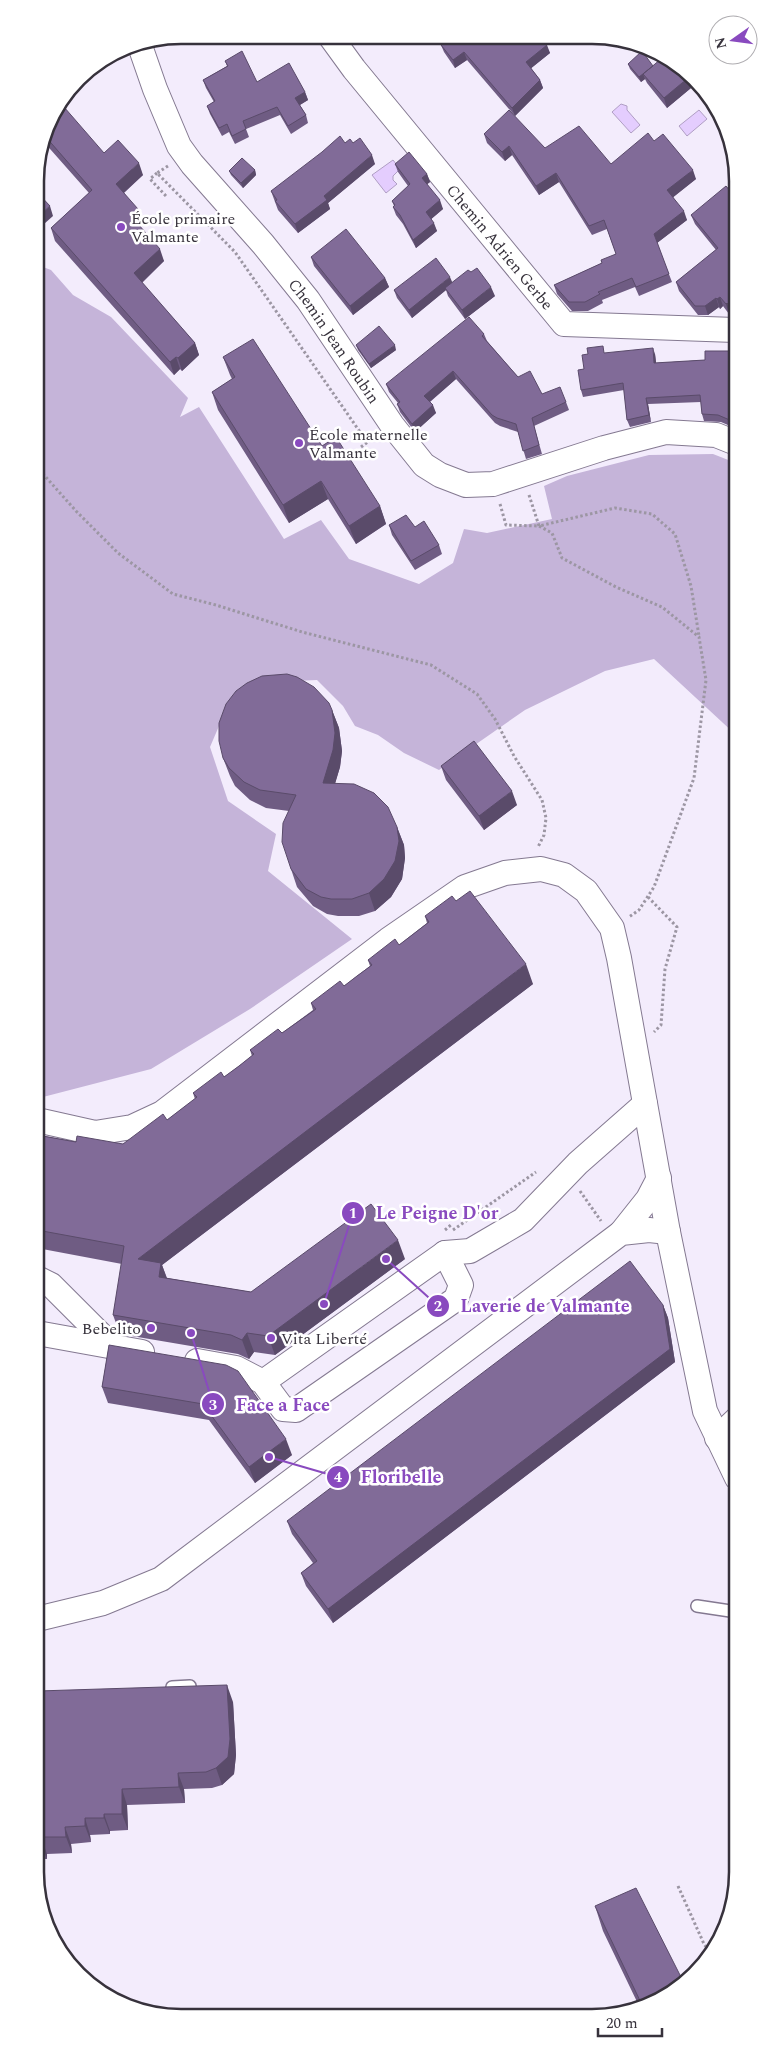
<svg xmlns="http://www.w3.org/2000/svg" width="773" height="2053" viewBox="0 0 773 2053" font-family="Spectral,serif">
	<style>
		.green { fill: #c5b4d9 }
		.water { fill: #e4cdfe; stroke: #b09ec4 }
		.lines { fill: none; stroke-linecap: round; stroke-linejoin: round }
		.service-casing { stroke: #847991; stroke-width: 14 }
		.minor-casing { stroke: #847991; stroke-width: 26 }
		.path { stroke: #9c96a3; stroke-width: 3; stroke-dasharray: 2.5 2.5; stroke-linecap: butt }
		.service { stroke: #fff; stroke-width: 11 }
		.minor { stroke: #fff; stroke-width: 24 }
		.wall { fill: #6f5c83 }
		.shaded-wall { fill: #5a4b6a }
		.building { fill: #816b98; stroke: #5a4b6a }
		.poi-dot { fill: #894abf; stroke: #fff; stroke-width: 2 }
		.labels { text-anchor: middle; stroke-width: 5; stroke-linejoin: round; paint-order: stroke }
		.poi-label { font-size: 16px; fill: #37323c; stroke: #fff; text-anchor: start }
		.street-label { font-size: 16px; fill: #37323c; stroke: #fff }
		.rim { fill: none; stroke: #37323c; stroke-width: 2.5 }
		.leader { fill: none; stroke: #894abf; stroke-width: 2 }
		.callout-dot { fill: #894abf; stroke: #fff; stroke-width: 2 }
		.mark-label { font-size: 15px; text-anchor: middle; font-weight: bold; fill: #fff }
		.callout-label { font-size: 18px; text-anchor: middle; font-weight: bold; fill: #894abf; stroke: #fff; stroke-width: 5; stroke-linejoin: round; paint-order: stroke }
	</style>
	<rect width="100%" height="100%" fill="#f3ecfc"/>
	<path class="green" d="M35,264L51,270L73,295L111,317L188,398L180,417L199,407L284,539L321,520L349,559L419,584L453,563L464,529L487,533L552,519L544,486L567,476L649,455L713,454L736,463V735L654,659L605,671L525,710L439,770L404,753L378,735L355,726L343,706L317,680L269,682L231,698L210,747L228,801L276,834L268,871L352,939L250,1009L151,1069L43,1097L37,1096Z"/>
	<path class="water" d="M621,104L627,106V110L640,125L631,133L612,112Z
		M699,110L707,119L687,136L679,126Z
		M393,160L400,169L393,176V180L397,184L386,193L372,175Z"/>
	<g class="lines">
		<defs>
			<path id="service" d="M697,1606L737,1612
				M172,1687L190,1686"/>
			<g id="minor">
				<path id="s1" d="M330,36L354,69L564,324L735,330"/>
				<path id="s2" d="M139,43L155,89L179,146L192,164L263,244L308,300L392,425L424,465L440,475L466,485L493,484L604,448L666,432L716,435L736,443"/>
				<path d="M37,1120L95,1133L132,1127L162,1113L388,940L465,887L505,873L541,869L564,875L586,891L612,928L619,958L668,1232L705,1411L737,1478"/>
				<path d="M621,1233L648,1199L659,1178"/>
				<path d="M37,1278L51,1285L114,1348"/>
				<path d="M37,1333L142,1352"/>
				<path d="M197,1361L236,1368L263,1382L283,1409L296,1410L456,1299L461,1285L445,1253"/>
				<path d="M263,1382L445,1253L470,1251L523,1220L578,1163L645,1104"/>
				<path d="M717,1438L737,1419"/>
				<path d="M37,1619L103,1603L161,1579L621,1233L649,1230L668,1232"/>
			</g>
		</defs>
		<use href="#service" class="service-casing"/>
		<use href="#minor" class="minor-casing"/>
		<path class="path" d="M168,166L157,173L235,252L367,442
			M157,173L150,179L166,196
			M361,447L373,438
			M36,466L76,511L118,553L173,594L216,605L302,632L431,665L477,694L495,719L514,756L542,800L546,818L544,835L538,847
			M529,495L539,526L615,508L652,514L675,534L691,586L699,636
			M500,504L506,525L539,526L552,533L562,558L616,587L662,607L699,637L706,680L694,778L654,887L639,910L629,917
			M648,897L677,927L665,969L661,1025L654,1032
			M580,1191L601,1221
			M445,1230L452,1224
			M453,1230L536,1172
			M678,1886L704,1944L711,1954"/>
		<use href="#service" class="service"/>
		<use href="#minor" class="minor"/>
	</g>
	<path class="wall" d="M278,36H296L281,43Z
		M438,37H541L550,53L531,68L540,80L543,88L515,116L467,60L455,68L444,52L441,45L443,42Z
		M225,61L257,82L305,92L308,100L300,105L306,115L308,123L291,134L280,115L246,129L249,137L235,144L229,132L222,136L210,114L207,106L214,102L206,88L203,80L227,66Z
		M628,64L653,66L691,88L667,108L647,83L645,79L641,82L630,69Z
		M49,120L104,153L143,175L124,193L143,221L139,225L164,261L142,283L195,343L199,355L182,371L180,369L174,375L55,241L51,228L89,193L43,141Z
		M484,134L611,164L654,141L696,179L673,197L687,220L657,243L672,282L639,296L635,287L602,300L603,303L588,311H572L557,294L554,285L602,263L616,254L607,229L592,235L559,182L539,195L512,155L505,161L487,143Z
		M345,143H353L375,164L328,203L330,209L298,233L278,210L271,191Z
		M395,164L427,174L430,182L427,184L443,209L431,219L437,231L416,248L403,224L396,215L393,207L394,206L392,201L408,186L398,172Z
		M255,170L256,175L243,188L231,175L229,171Z
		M735,197V316H733L731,312L729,314L723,306L720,309L719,307L708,315H698L679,291L676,282L716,250L695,224L691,215Z
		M311,257L385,278L389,287L353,315L314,266Z
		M452,282L495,296L465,319L448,296L446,290L412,318L397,298L394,290Z
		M484,334L487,341L518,377L542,394L566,402L569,410L534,426L542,454L526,459L518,432L500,426L495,423L456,379L430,402L436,413L415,432L400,412L397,404L398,403L389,392L386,384Z
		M356,345L396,350L371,368L358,350Z
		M735,351V428L721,422L704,421L702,414L701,402L648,404L651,422L630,427L627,420L624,390L583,397L581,390L584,369L588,354L606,353L655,354L656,363L705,360Z
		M223,357L322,446L380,506L386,524L356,544L328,499L289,523L218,410L212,392L232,379L230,375Z
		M389,525L415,527L439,545L442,554L415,570L392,535Z
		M332,710L339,728L342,751L340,767L335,783L397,827L404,845L405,858L402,879L391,897L375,911L359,916H338L327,914L313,906L297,887L291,869L289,811L266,808L250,800L235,786L230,776L223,758Z
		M441,766L517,805L484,830L446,780Z
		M425,916L533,984L162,1265L167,1278L251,1292L405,1259L275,1355L254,1352L249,1359L238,1354L120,1334L113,1315L122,1264L37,1248V1128L39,1135L76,1142L123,1144L167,1120L195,1099L193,1093L224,1077L239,1066L252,1056L250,1050L282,1033L313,1010L311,1003L344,986L370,966L368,960L399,945L427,923Z
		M663,1305L668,1318L675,1362L333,1623L306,1586L301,1573L313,1563L292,1534L287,1521Z
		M109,1345L292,1455L255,1483L209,1420L108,1403L102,1387Z
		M38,1691L233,1702L236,1755L234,1774L222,1785L212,1788L184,1789L185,1803L127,1805L128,1830L110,1831V1834L90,1835L91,1842L71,1844L72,1853L47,1854V1859H38Z
		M595,1906L665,1998L640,2008L603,1931Z"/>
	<path class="shaded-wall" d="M547,45L550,53L529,70L526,62Z
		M464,52L467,60L455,68L453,60Z
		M643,74L645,79L641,82L639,77Z
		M688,78L691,88L667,108L664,98Z
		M540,80L543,88L515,116L512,108Z
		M305,92L308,100L298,106L295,98Z
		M509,146L512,155L505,161L502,152Z
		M372,155L375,164L328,203L330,209L298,233L295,224L324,196Z
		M139,163L143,175L120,196L116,184Z
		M255,170L256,175L243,188L241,183Z
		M693,170L696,179L671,199L667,190Z
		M556,173L559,182L539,195L536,186Z
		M427,174L430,182L425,186L422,178Z
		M440,200L443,209L429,221L426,212Z
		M50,206L53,216L35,232V219Z
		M138,209L143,221L136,229L131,216Z
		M684,211L687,220L657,243L654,234Z
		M434,223L437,231L416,248L413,240Z
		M160,249L164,261L138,286L134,273Z
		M450,277L453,284L445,288L446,290L412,318L409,310Z
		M385,278L389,287L353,315L350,306Z
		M491,287L495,296L465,319L462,310Z
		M720,297L723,306L720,309L717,299Z
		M716,298L719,307L708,315L705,306Z
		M727,303L731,312L729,314L726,304Z
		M195,343L199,355L182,371L178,358Z
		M395,345L396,350L371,368L369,364Z
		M653,348L655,354L657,370L654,363Z
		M176,357L180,369L174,375L170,362Z
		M453,371L456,379L427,404L424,396Z
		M646,398L648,404L651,422L649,415Z
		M736,404V423L735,428L732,421Z
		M433,405L436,413L415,432L412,424Z
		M321,481L328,499L289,523L283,505Z
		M380,506L386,524L356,544L349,526Z
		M332,710L339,728L342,751L340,767L330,801L323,783Z
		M512,791L517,805L484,830L479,816Z
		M397,827L404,845L405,858L402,879L391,897L375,911L369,893Z
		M526,964L533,984L162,1265L168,1282L166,1296L138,1259Z
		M398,1240L405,1259L275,1355L268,1336Z
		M663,1305L668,1318L675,1362L333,1623L328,1609Z
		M247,1333L254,1352L249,1359L242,1340Z
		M286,1439L292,1455L255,1483L249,1467Z
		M227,1685L233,1702L236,1755L234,1774L222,1785L216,1768Z
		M178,1773L184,1789L185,1803L179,1787Z
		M122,1789L127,1805L128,1830L122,1814Z
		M104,1814L110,1831V1834L104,1818Z
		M85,1818L90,1835L91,1842L85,1826Z
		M65,1827L71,1844L72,1853L66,1837Z
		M41,1837L47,1854V1859L41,1843Z"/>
	<path class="building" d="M442,37H541L547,45L526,62L540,80L512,108L464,52L453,60L441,45L445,40Z
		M242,51L257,82L289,63L305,92L295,98L306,115L288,126L277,107L243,121L246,129L232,136L227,124L219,128L207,106L215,101L203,80L228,66L225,61Z
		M642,51L653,66L639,77L628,64Z
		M661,59L681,70L688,78L664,98L643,74Z
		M64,107L104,153L118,140L139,163L116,184L138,209L131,216L160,249L134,273L195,343L178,358L176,357L170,362L51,228L92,190L45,136L49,120Z
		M509,110L545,148L579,126L611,164L648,133L654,141L663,134L693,170L667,190L684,211L654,234L669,274L636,287L632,278L598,292L600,294L585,302H569L554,285L602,263L601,260L616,254L604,220L589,226L556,173L536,186L509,146L502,152L484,134Z
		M340,136L345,143L350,139L353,143L360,138L372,155L324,196L327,200L295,224L275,201L277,200L271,191L322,152Z
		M409,152L427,174L422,178L440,200L426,212L434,223L413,240L400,215L393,207L395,205L392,201L410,184L395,164Z
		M242,158L255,170L241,183L229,171Z
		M726,186L735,197V306L733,307H730L727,303L726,304L720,297L717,299L716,298L705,306H695L676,282L718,248L691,215Z
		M35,190L50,206L35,219Z
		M346,229L385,278L350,306L311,257Z
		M436,258L450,277L409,310L394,290Z
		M477,268L491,287L462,310L445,288L468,270L471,272Z
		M469,317L484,334L482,336L518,377L530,371L542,394L560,387L566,402L532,418L539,445L523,451L516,424L497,418L492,415L453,371L424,396L433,405L412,424L397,404L400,402L386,384Z
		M379,326L395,345L369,364L356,345Z
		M253,339L322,446L336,437L380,506L349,526L321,481L283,505L212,392L235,377L223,357Z
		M603,346L604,353L653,348L654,363L705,360V351H735L736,404L732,421L718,415L702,414L700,395L646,398L649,415L627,420L623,383L581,390L578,370L584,369L582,355L588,354L587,348Z
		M406,515L415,527L424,521L439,545L411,561L389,525Z
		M287,674L297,677L314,687L329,703L332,710L335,733L333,750L323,783L354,784L374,793L388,807L397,827L399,841L395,861L384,879L369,893L352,899H331L321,897L306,889L291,869L282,842L283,823L296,795L260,790L244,782L229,768L223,758L219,741V723L226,704L236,691L247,683L262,676Z
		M474,741L512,791L479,816L441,766Z
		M470,891L526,964L138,1259L161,1263L159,1277L251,1292L371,1204L398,1240L268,1336L247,1333L242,1340L231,1335L113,1315L124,1246L37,1230V1135L76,1142L77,1136L123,1144L163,1114L167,1120L197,1097L193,1093L221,1072L224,1077L239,1066L254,1054L250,1050L278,1029L282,1033L316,1009L311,1003L340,981L344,986L357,976L372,965L368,960L395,939L399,945L429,922L425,916L452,896L456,901Z
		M630,1261L663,1305L670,1349L328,1609L301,1573L317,1561L287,1521Z
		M109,1345L226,1365L238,1371L286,1439L249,1467L203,1404L102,1387Z
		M227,1685L230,1739L228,1757L216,1768L206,1772L178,1773L179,1787L122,1789V1814H104V1818H85V1826L65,1827L66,1837H41V1843H38V1691Z
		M636,1888L684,1983L665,1998L643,2007L595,1906Z"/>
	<g class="poi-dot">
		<circle cx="121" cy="227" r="5"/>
		<circle cx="299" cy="443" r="5"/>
		<circle cx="151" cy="1328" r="5"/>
		<circle cx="271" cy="1338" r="5"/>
	</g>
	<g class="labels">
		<g class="poi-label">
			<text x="131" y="224">École primaire<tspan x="131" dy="18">Valmante</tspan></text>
			<text x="309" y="440">École maternelle<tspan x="309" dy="18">Valmante</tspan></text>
			<text x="141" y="1334" text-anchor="end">Bebelito</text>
			<text x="281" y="1344">Vita Liberté</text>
		</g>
		<g class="street-label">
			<text dy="6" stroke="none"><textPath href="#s1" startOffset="271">Chemin Adrien Gerbe</textPath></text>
			<text dy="6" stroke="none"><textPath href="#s2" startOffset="360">Chemin Jean Roubin</textPath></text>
		</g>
	</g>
	<path d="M0 0H773V2053H0ZM181 44H592A137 137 0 0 1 729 181V1872A137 137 0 0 1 592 2009H181A137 137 0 0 1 44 1872V181A137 137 0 0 1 181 44Z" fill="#fff" fill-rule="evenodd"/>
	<path class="rim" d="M181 44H592A137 137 0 0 1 729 181V1872A137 137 0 0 1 592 2009H181A137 137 0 0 1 44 1872V181A137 137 0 0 1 181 44Z"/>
	<path class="leader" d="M324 1304L353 1213M386 1259L438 1306M191 1333L213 1404M269 1457L338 1477"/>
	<g class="callout-dot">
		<circle cx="324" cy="1304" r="5"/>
		<circle cx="386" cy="1259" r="5"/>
		<circle cx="191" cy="1333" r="5"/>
		<circle cx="269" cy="1457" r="5"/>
		<circle cx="353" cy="1213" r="12"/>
		<circle cx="438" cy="1306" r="12"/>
		<circle cx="213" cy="1404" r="12"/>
		<circle cx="338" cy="1477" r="12"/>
	</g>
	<g class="mark-label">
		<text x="353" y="1218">1</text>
		<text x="438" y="1311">2</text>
		<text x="213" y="1410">3</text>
		<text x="338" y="1482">4</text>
	</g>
	<g class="callout-label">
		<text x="437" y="1219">Le Peigne D'or</text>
		<text x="545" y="1312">Laverie de Valmante</text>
		<text x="283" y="1411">Face a Face</text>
		<text x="401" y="1483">Floribelle</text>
	</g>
	<g transform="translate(733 40) rotate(256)"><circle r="24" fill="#ffffff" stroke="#afadb1"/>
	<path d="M0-4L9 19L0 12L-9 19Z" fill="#894abf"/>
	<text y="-8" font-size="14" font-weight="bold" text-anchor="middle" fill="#37323c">N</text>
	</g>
	<path d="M598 2028v8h64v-8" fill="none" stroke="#37323c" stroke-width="2.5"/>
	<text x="606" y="2028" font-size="15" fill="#37323c" stroke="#ffffff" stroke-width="4" paint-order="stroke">20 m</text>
</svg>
